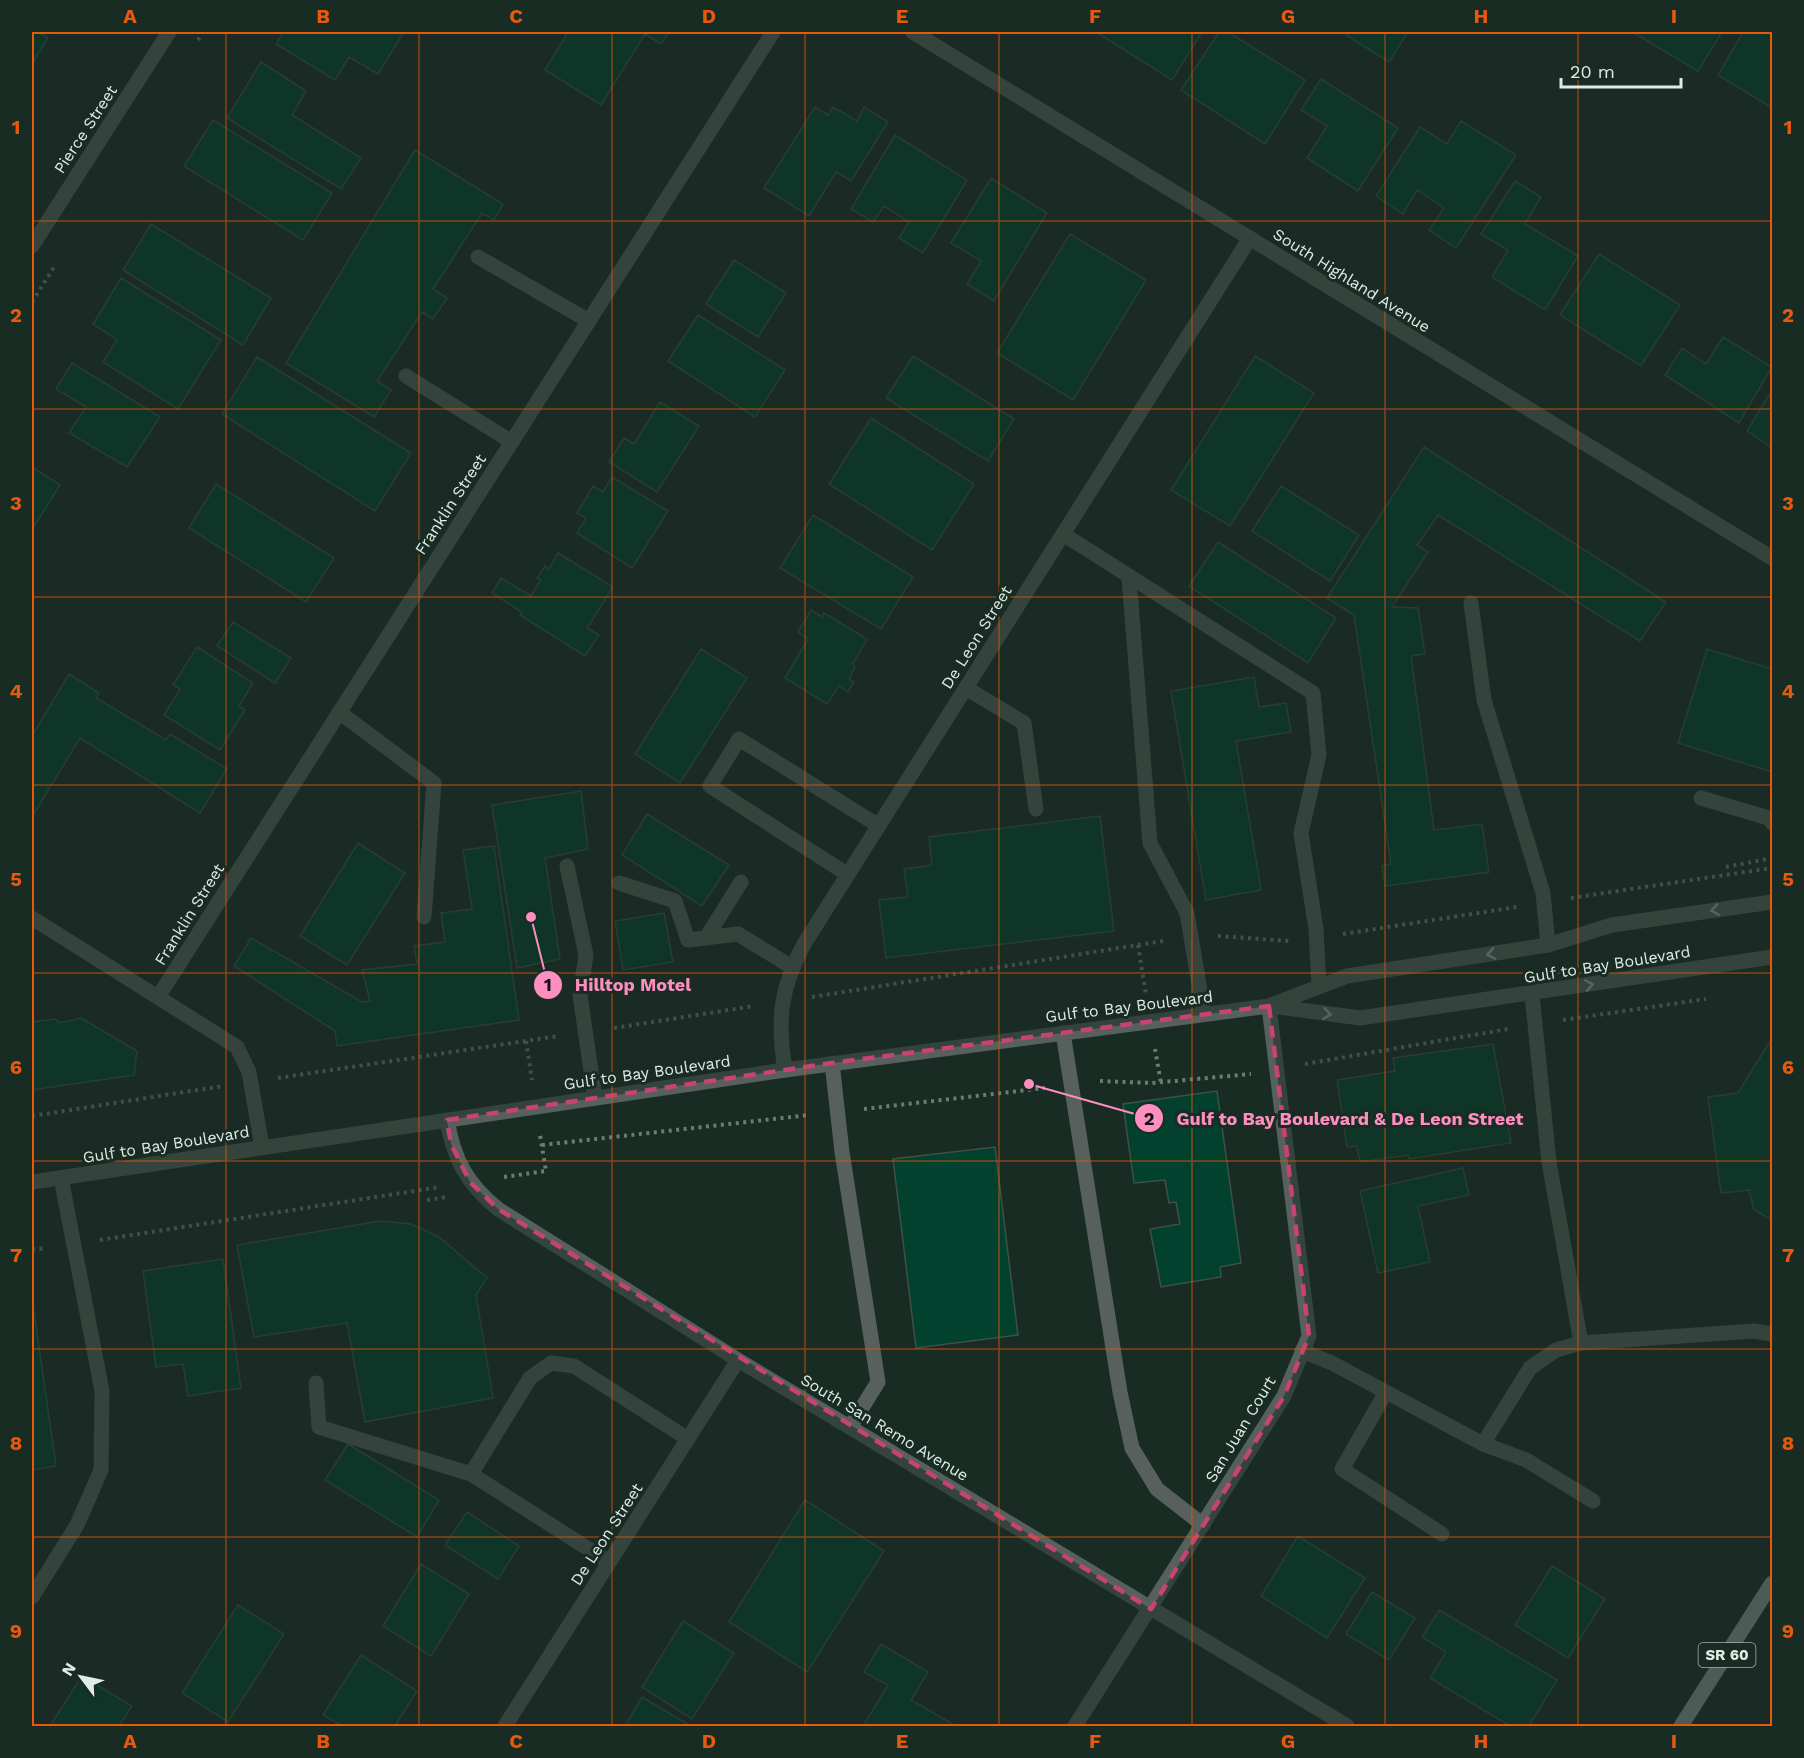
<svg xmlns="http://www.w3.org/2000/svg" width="1804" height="1758" viewBox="0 0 1804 1758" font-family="'Work Sans',sans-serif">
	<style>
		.building { fill: #02412e; stroke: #3d5148; stroke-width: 1.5 }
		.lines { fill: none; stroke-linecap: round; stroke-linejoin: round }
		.path { stroke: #6c7c75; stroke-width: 4; stroke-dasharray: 3 4.5; stroke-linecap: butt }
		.service { stroke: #57605c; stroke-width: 15 }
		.minor { stroke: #57605c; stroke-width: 15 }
		.tertiary { stroke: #57605c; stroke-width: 15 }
		.primary { stroke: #869890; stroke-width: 15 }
		.oneway { stroke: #a2aca7 }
		.marked { fill: none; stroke: #c84277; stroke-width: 4.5; stroke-dasharray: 12 8; stroke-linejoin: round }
		.grid { fill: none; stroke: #e8590c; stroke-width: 1.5; stroke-opacity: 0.55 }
		.labels { text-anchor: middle; stroke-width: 6; stroke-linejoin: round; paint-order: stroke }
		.shield { fill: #192c24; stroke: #a4b2ab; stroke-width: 1.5 }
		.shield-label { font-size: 15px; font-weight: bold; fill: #dfebe5 }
		.street-label { font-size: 16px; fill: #dfebe5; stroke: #192c24 }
		.leader { fill: none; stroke: #fd8ec0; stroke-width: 2 }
		.callout-dot { fill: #fd8ec0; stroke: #192c24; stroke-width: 2 }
		.mark-label { font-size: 18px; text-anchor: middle; font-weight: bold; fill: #111 }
		.callout-label { font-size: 18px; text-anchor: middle; font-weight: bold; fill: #fd8ec0; stroke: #192c24; stroke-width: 6; stroke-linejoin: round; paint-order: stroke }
		.neatline { fill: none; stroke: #e8590c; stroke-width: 2 }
		.grid-label { font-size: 20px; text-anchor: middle; font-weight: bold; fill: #e8590c }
	</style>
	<rect width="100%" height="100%" fill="#192c24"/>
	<path class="building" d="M32,32H38L48,38L32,64Z
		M284,32H404L378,74L349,57L335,80L276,44Z
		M568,32H669L661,44L645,34L601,105L545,70Z
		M1096,32H1202L1172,80Z
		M1219,32H1228L1305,80L1265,144L1181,90Z
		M1348,32H1408L1389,62L1346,35Z
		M1632,32H1722L1698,71Z
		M1743,32H1766L1772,35V108L1718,75Z
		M261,62L306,91L292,115L361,158L341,189L227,118Z
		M1321,79L1398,128L1358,191L1307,158L1327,126L1301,110Z
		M815,107L828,115L833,107L857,121L864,107L888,122L851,181L836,172L809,216L764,188Z
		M213,120L332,193L303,240L184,166Z
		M1461,121L1516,155L1456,248L1429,230L1444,208L1417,190L1403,214L1376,196L1420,127L1447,144Z
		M895,135L967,180L923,253L899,238L909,222L884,206L873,222L851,209Z
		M415,150L503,204L494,220L482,213L433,289L447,298L433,319L422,312L377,381L391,390L374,417L286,363Z
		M991,178L1047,213L994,301L967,284L981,261L951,243Z
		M1515,181L1541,197L1525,224L1578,256L1545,310L1492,277L1508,250L1481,234Z
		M151,224L271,298L243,345L123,270Z
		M1070,234L1146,280L1073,400L997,353Z
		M1599,254L1680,305L1641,366L1560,315Z
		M734,260L786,293L758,337L706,304Z
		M121,278L221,340L178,409L103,362L117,340L93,324Z
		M698,315L785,370L755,417L668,361Z
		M1723,337L1772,367L1739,423L1665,375L1682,348L1706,364Z
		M913,356L1014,419L988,461L886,398Z
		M1255,356L1314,393L1230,526L1171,490Z
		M257,357L411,453L375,511L222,414Z
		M72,363L160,417L127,467L69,433L86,407L56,389Z
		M1772,390V448L1747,431Z
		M660,402L699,426L657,492L609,462L624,438L634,444Z
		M871,418L974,484L932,550L829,484Z
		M1424,447L1666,602L1640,641L1438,515L1417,545L1428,552L1392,607L1418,608L1425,654L1411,656L1434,830L1482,824L1489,872L1385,886L1382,866L1391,864L1354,615L1327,598Z
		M32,467L60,485L33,528L32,527Z
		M612,477L668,511L632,568L577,533L586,518L577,513L593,486L603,492Z
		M216,484L334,558L306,602L189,528Z
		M1281,486L1359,535L1330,581L1252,531Z
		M813,515L913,577L881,629L780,568Z
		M1218,542L1336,618L1308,663L1189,586Z
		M558,553L613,587L587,628L599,635L585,656L520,615L522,612L492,593L501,578L531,596L541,580L537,578L545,566L549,569Z
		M811,610L822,617L824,613L867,639L853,664L855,667L849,679L854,682L848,692L839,686L827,704L785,678L808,639L798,632Z
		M233,622L291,658L275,683L217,646Z
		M197,647L253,683L239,706L245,710L220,750L164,715L180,689L173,685Z
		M701,649L747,678L680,783L635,754Z
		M1707,649L1772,669V772L1678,743Z
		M69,674L99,693L96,698L166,740L170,734L227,769L200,813L80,738L32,817V736Z
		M1254,677L1259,707L1286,703L1291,732L1236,741L1261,890L1206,900L1171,691Z
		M581,791L588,849L545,858L560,959L517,968L492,805Z
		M647,814L729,865L702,906L622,855Z
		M1100,816L1114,931L886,958L879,900L908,897L904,869L932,865L929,837Z
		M358,843L405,873L347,965L300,936Z
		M494,846L519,1020L337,1046L335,1031L234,966L251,938L362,1002L370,1001L362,970L417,964L414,946L445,942L441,913L472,909L463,850Z
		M664,913L673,962L623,970L615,921Z
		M81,1018L137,1051L134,1075L32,1090V1022L56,1019L59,1023Z
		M1772,1038V1220L1754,1210L1749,1190L1721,1193L1708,1097L1738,1093Z
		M1493,1044L1511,1143L1409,1159L1408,1155L1360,1162L1357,1146L1347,1147L1337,1080L1395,1071L1393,1058Z
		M1217,1091L1241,1263L1220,1267L1221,1277L1161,1287L1150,1229L1180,1224L1176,1202L1169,1203L1165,1180L1134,1183L1123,1104Z
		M995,1147L1018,1335L916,1348L893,1159Z
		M1463,1168L1469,1195L1418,1206L1430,1262L1378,1273L1360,1191Z
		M380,1221L411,1224L439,1237L487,1278L476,1295L493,1398L365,1422L347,1323L254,1337L237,1245Z
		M223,1259L241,1388L188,1396L183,1364L156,1367L143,1271Z
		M32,1298L56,1466L32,1470Z
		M348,1444L439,1500L417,1537L325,1480Z
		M805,1500L884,1551L807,1672L729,1622Z
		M467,1512L519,1546L498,1579L445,1545Z
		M1298,1536L1365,1578L1327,1638L1261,1596Z
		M421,1564L469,1594L431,1656L383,1626Z
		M1552,1566L1605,1599L1568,1658L1515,1625Z
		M1372,1592L1415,1618L1389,1660L1346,1634Z
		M238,1605L284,1634L228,1722L182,1693Z
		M1439,1610L1557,1680L1529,1726H1510L1430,1678L1446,1652L1422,1637Z
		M683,1621L734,1653L692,1719L642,1687Z
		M881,1644L928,1672L911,1700L956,1726H863L888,1685L864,1672Z
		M361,1655L417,1691L395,1726H342L323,1715Z
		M82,1676L132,1706L119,1726H50Z
		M642,1697L691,1726H625Z"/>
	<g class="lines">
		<path class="path" d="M198,40L203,32
			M32,302L54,267
			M1726,867L1772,858
			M1571,898L1772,868
			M1343,934L1517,907
			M1218,936L1289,941
			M1138,945L1146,995
			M812,997L1163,941
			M1563,1020L1706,999
			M614,1028L754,1006
			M526,1041L532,1080
			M1155,1049L1161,1083
			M1305,1064L1508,1029
			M278,1078L559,1036
			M1100,1081L1152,1083L1251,1074
			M864,1109L1045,1088
			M32,1116L223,1086
			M542,1145L809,1115
			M504,1177L546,1171L540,1135
			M427,1200L447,1197
			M100,1240L440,1187
			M32,1250L46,1248"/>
		<path class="service" d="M478,257L589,321
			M406,376L512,442
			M1063,534L1313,693L1319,755L1301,833L1316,929L1319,986
			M1129,578L1150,843L1187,913L1204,1014
			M1471,603L1484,700L1543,893L1548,945
			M966,688L1024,723L1036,809
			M339,712L434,783L424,917
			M1701,798L1772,819V823
			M567,866L586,955L580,995L595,1098
			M847,874L710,786L739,739L879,826
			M619,883L675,901L688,940L738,934L792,967
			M706,938L741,882
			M1532,994L1549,1162L1581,1343L1754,1331L1772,1334
			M1063,1033L1120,1392L1132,1448L1157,1489L1203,1525
			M832,1063L842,1152L878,1382L850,1427
			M1302,1351L1332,1363L1483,1444L1530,1368L1556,1350L1581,1343
			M316,1383L319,1427L471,1474
			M1386,1392L1342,1469L1442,1534
			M1483,1444L1526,1460L1593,1501
			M609,1562L471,1474L530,1378L551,1363L574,1366L688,1439"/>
		<path class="minor" d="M32,246L169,32
			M32,918L237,1047L249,1072L262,1147
			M158,997L773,32
			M785,1070C777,1020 780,989 804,944L1250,238
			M447,1120C454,1160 467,1184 498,1209L738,1360L1347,1726
			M32,1597L77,1525L101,1470L102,1391L61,1178
			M505,1726L738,1360
			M1075,1726L1284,1396L1309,1336L1269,1006"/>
		<path class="tertiary" d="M913,32L1772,558
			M1272,1006L1360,1018L1772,957
			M32,1182L785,1070L1269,1006L1347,976L1548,945L1612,925L1772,902"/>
		<path class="primary" d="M1681,1726L1772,1583"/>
	</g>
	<defs><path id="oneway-chevron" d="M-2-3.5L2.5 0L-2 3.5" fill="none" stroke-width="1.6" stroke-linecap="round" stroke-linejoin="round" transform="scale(1.5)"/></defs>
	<g class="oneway">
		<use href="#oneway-chevron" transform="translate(1715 910) rotate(172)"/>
		<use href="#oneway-chevron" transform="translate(1491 954) rotate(171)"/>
		<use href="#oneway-chevron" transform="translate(1589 985) rotate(-9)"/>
		<use href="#oneway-chevron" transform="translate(1327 1014) rotate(8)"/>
	</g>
	<path d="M0 0H1804V1758H0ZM1269,1006L1309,1336L1284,1396L1151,1609L498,1209L470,1182L451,1144L447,1120L832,1063Z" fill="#192c24" fill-opacity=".55" fill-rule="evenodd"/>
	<path class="marked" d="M1269,1006L1309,1336L1284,1396L1151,1609L498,1209L470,1182L451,1144L447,1120L832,1063Z"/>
	<path class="grid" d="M226,32V1726M419,32V1726M612,32V1726M805,32V1726M999,32V1726M1192,32V1726M1385,32V1726M1578,32V1726M32,221H1772M32,409H1772M32,597H1772M32,785H1772M32,973H1772M32,1161H1772M32,1349H1772M32,1537H1772"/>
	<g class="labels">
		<rect class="shield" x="1698.5" y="1643" width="57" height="24" rx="4.5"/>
		<g class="shield-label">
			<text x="1727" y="1660">SR 60</text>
		</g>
		<g class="street-label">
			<text transform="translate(85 129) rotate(-57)" y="6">Pierce Street</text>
			<text transform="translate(1352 280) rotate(32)" y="6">South Highland Avenue</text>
			<text transform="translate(450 504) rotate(-57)" y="6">Franklin Street</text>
			<text transform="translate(976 637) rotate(-58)" y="6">De Leon Street</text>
			<text transform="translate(189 914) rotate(-58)" y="6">Franklin Street</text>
			<text transform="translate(1607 964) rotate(-9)" y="6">Gulf to Bay Boulevard</text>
			<text transform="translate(1129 1006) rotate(-7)" y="6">Gulf to Bay Boulevard</text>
			<text transform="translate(647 1072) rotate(-8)" y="6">Gulf to Bay Boulevard</text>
			<text transform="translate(166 1144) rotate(-9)" y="6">Gulf to Bay Boulevard</text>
			<text transform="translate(885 1427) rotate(31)" y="6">South San Remo Avenue</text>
			<text transform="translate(1240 1429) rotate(-59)" y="6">San Juan Court</text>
			<text transform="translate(606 1534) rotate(-57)" y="6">De Leon Street</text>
		</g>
	</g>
	<path class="leader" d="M531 917L548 985M1029 1084L1149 1118"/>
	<g class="callout-dot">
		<circle cx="531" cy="917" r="6"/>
		<circle cx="1029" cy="1084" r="6"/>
		<circle cx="548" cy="985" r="15"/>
		<circle cx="1149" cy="1118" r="15"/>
	</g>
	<g class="mark-label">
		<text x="548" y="991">1</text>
		<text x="1149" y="1125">2</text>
	</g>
	<g class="callout-label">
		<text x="633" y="991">Hilltop Motel</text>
		<text x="1350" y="1125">Gulf to Bay Boulevard &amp; De Leon Street</text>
	</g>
	<rect width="1804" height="1758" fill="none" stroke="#192c24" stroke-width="66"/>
	<g transform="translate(81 1677) rotate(302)" stroke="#192c24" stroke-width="4.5" paint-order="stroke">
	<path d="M0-4.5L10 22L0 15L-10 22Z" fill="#dfebe5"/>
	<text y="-9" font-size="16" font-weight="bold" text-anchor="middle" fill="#dfebe5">N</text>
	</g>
	<path d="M1561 78v9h120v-9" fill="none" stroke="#dfebe5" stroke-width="3"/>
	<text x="1570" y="78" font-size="18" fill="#dfebe5" stroke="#192c24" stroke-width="4.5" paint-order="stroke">20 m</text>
	<rect x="33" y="33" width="1738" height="1692" class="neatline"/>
	<g class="grid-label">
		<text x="130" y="23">A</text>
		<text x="323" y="23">B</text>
		<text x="516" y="23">C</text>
		<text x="709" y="23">D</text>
		<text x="902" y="23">E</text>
		<text x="1095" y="23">F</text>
		<text x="1288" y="23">G</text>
		<text x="1481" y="23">H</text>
		<text x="1674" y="23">I</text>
		<text x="16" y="134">1</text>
		<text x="1788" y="134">1</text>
		<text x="16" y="322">2</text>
		<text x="1788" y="322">2</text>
		<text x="16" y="510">3</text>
		<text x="1788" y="510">3</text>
		<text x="16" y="698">4</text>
		<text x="1788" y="698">4</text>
		<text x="16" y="886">5</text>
		<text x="1788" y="886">5</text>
		<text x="16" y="1074">6</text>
		<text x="1788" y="1074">6</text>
		<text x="16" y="1262">7</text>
		<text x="1788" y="1262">7</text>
		<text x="16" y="1450">8</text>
		<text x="1788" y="1450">8</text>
		<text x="16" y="1638">9</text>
		<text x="1788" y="1638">9</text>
		<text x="130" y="1748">A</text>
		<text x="323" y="1748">B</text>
		<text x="516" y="1748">C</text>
		<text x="709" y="1748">D</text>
		<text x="902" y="1748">E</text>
		<text x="1095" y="1748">F</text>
		<text x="1288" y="1748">G</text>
		<text x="1481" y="1748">H</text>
		<text x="1674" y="1748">I</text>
	</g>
</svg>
